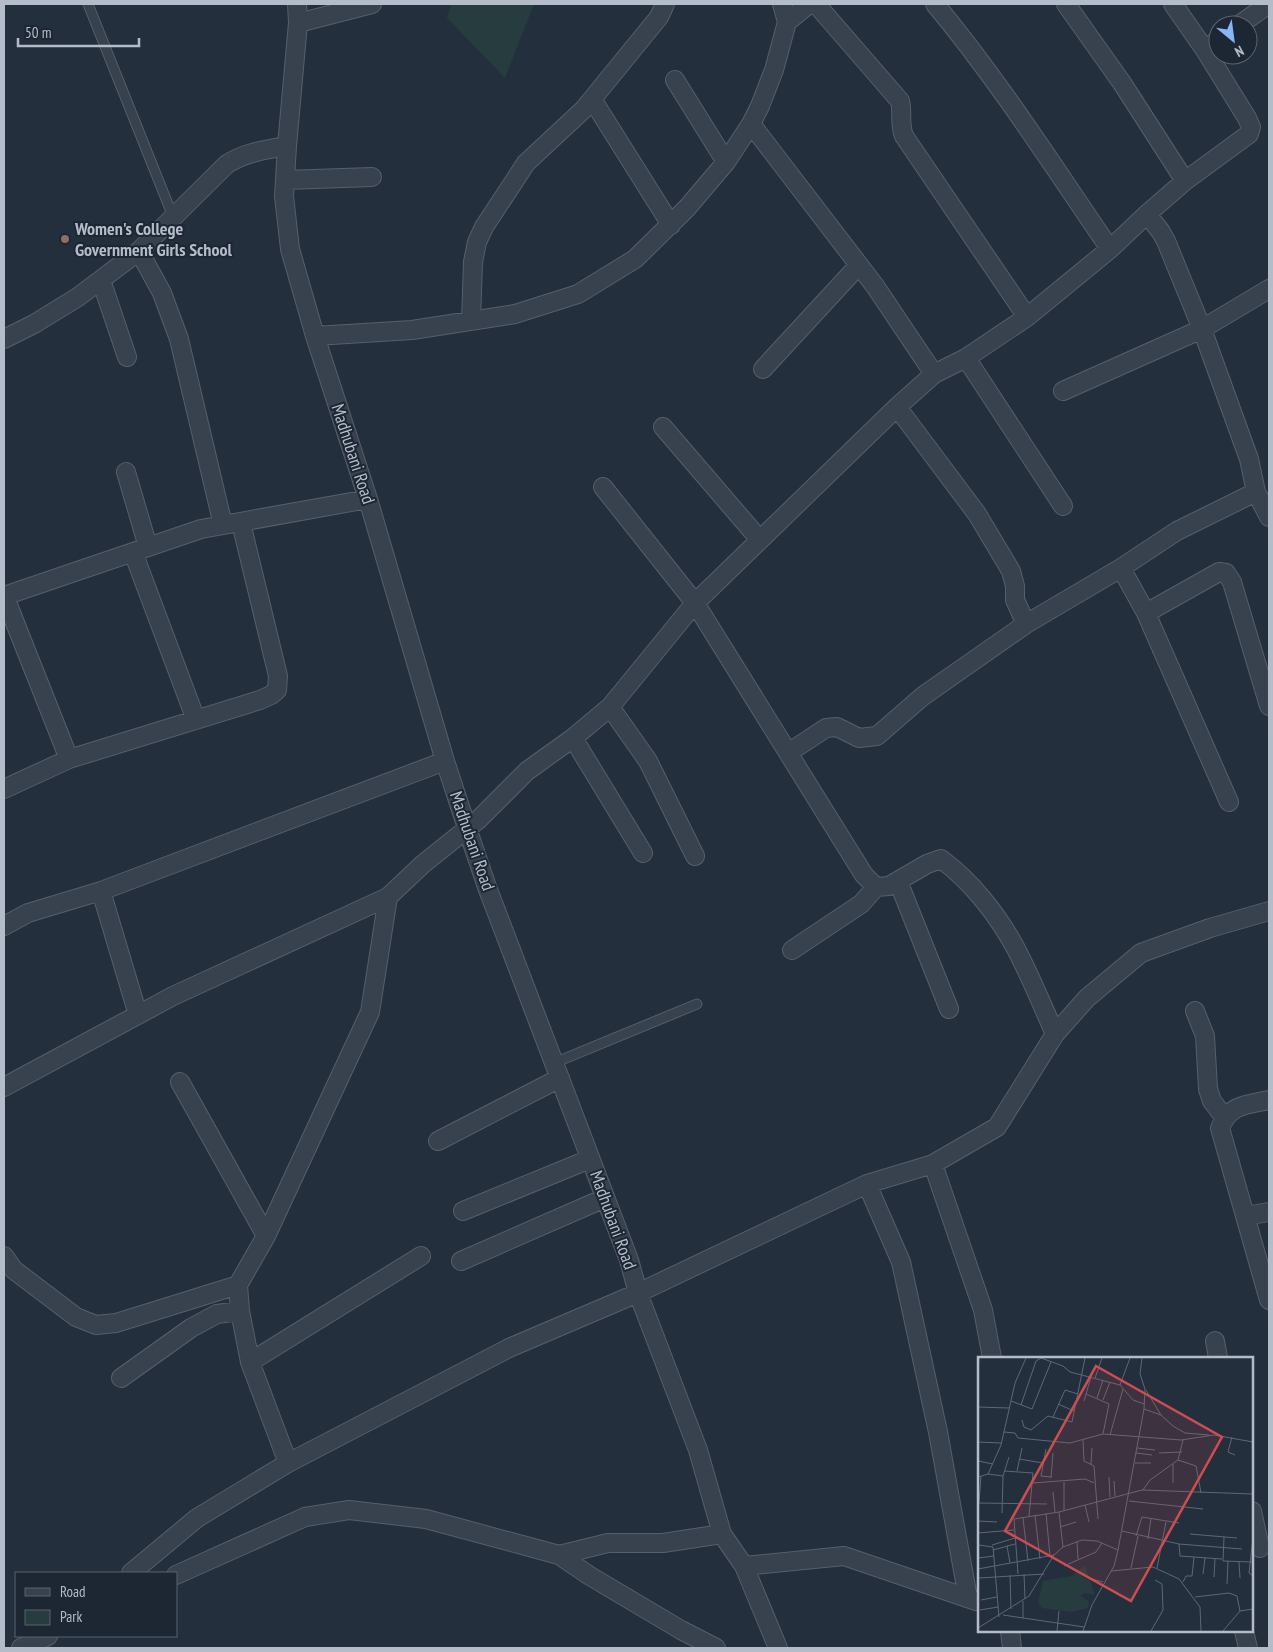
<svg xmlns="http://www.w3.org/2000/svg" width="1273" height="1652" viewBox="0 0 1273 1652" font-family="'PT Sans Narrow',sans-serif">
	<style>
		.green { fill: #263c3f }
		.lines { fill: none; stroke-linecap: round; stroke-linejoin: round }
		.service-casing { stroke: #565f6c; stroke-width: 11 }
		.minor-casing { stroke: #565f6c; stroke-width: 20 }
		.service { stroke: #38414e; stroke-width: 9 }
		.minor { stroke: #38414e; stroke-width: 18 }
		.education-dot { fill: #8d6e63; stroke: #1d2633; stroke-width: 2 }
		.labels { text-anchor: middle; stroke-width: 4; stroke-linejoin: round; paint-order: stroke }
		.poi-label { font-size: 18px; font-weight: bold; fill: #b4bcc9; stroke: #1d2633; text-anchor: start }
		.street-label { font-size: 18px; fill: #b4bcc9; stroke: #1d2633 }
		.inset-road { fill: none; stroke: #5e6776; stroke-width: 1 }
		.view { fill: #ce4d50; fill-opacity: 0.15; stroke: #ce4d50; stroke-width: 2.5 }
		.inset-edge { fill: none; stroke: #b4bcc9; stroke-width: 2.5 }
	</style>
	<rect width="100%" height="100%" fill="#242f3e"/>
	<path class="green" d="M451,4H534L505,78L447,18Z"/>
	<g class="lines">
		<defs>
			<path id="service" d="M88,4L174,219
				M554,1063L697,1004"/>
			<path id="minor" d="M297,4L298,23L287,146L284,196L290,249L315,336L368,499L445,761L467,828L487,887L629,1260L638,1293L698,1450L722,1534L744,1566L778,1648
				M782,4L787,22
				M816,4L900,101C903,113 899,124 904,136L1027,317
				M935,4C999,81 1053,166 1110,249
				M1066,4L1122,83L1185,181
				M298,23L372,4
				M1239,25L1269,4
				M1205,50L1218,40
				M675,80L726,162
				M592,99L671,225
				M751,124L875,286L934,374
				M285,180L372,177
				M1147,214L1161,232L1166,241L1202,329L1249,459L1256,492L1269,517
				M139,251L162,293L179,339L223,525
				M101,280L127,357
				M471,321L473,262L477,242L484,227L526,163L584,109L659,17L665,4
				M315,336L412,330L515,314L578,294L635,259L687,208L726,162L751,124L760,106L774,70L787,22L809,4
				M4,339L34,324L78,297L139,251L227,164C246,152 265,150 287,146
				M966,358L1063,506
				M763,369L858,266
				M1063,391L1202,329L1269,289
				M897,407L977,514L1011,571L1015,586V600L1026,624
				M663,427L760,540
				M126,472L148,547
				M603,487L695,603L864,875L876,887L889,886L927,864L941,859C971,881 997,914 1015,947C1030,975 1042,1005 1055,1034
				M133,552L196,720
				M1121,568L1146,613L1229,802
				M4,595L69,759
				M4,596L201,529L368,499
				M1146,613L1219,572L1226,573L1232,582L1269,706
				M610,707L648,761L695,856
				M573,738L643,853
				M788,753L826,728L837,727L859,738L877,736L923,696L1026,624L1121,568L1177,531L1256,492
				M4,789L69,759L260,700L271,695L277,690L278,676L241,523
				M898,881L949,1009
				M101,891L138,1015
				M4,926L28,913L101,891L445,761
				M792,950L861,904L876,887
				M1195,1011L1205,1036L1208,1089L1212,1101L1224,1117
				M180,1082L266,1236
				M4,1087L173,996L388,897L423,864L478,820L527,771L573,738L610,707L695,603L897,407L934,374L966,358L1027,317L1110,249L1147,214L1185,181L1249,134L1251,127L1247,118L1205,50L1173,4
				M1269,1100C1246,1105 1230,1104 1220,1128L1269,1300
				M438,1141L560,1078
				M933,1164L983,1310L992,1358
				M867,1184L901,1262L938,1432L968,1598
				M463,1211L590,1159
				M1245,1216L1269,1212
				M4,1256L14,1270L76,1317L96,1325L116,1323L238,1285
				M461,1261L605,1198
				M1215,1341L1218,1358
				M250,1362L421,1256
				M121,1378L191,1328L217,1314L240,1311
				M288,1463L250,1362L240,1311L238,1285L266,1236L370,1012L388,897
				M1252,1511L1260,1548
				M559,1555L608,1543H663L722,1534
				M744,1566L844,1556L976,1601
				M131,1573L197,1518L288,1463L509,1348L638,1293L867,1184L933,1164L997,1127L1055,1034L1087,998L1141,953L1210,928L1269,911
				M176,1575L305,1517L349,1510L426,1519L559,1555L590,1576L681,1630L716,1648
				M1010,1631L1012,1648
				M1244,1631L1248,1648
				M21,1648L48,1636"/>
		</defs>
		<use href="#service" class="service-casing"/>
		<use href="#minor" class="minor-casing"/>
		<use href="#service" class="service"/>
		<use href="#minor" class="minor"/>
	</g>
	<circle class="education-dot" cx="65" cy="239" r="5"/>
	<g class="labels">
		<g class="poi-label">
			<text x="75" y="235">Women's College<tspan x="75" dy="21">Government Girls School</tspan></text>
		</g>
		<g class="street-label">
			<text transform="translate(353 454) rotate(72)" y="6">Madhubani Road</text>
			<text transform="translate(472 841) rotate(71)" y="6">Madhubani Road</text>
			<text transform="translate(613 1220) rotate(70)" y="6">Madhubani Road</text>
		</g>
	</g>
	<g transform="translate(978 1357)">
		<rect width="275" height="275" fill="#242f3e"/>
		<path d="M107,208L110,218L106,221L112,223L117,238L106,236L103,239L111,245L110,251L93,255L64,251L60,246L65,224L94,219Z" fill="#263c3f"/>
		<path class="inset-road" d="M0,17L1,1M117,21L124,1M142,28L152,1M168,33L183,58L195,69L207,76L231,78M108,37L131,47L125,77M119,41L125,23M125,43L132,25M33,44L54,52L73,5M106,44L113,20M80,47L96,54M43,48L58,4L63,1L85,9L92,15L142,28L155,43L166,47M0,50L31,51M166,52L183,58M75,60L87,33L100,37M44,63L46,70L53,73L70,59L94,65L107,1M26,75L37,76L40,81L92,86L125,77L203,83L236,78L275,85M132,78L145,32M254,80L250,95L257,98M105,83L106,104L116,109L120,162M0,85L23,86M159,91L177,93M68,92L63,119L73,120M158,96L174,98M181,96L204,95M41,102L65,106M200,103L218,109L223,136M0,104L15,107M157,106H173M113,107L114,91M195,107V126M26,114L55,116L51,159M39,114L44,91M10,117L25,119M0,120L10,117L23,88L37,26L48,1M131,120L132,140M73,121L75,96M136,124L137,139M86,125V154M55,126L107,122L116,126M165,133L172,123L200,103L205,83M75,135L77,155M151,144L225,152M1,145L3,119M0,146L69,147M107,148L111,165M81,155L85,190M24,156L25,119L31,100M68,156L72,199M57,158L62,202M45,161L50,204M0,164L19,165M82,170L98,165M144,174L201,187L264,192M0,176L36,173M212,177L259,181M158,179L164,160L201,166M246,180L245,204L275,205M275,181L271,216L275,219M170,182L173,162M99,185L100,202M201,187L202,199L244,202M0,188L15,190L21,260M14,188L37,181M29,189L32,206M15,193L37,187M0,201L16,199M261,205L262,221M86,209L118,195L124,186M153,211L160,179M179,211L188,165M0,212L76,198L85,190L104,183L119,184L140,193M133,214L175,210L201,222L222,250L223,274M40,217L36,162L81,155L164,133L275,137M46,217L47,242M225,217L227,201M32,218L33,252M236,220L237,202M1,221L66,217M110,221L125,225M205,225L208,219H214L216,200M249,227L250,204M217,240L251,236L259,239L262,254L275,252M3,243L19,240M45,244V261M2,253L20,250M25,258L106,270M0,271L51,239L76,198M79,274L81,254M105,274L114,248L136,209L140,193L166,52L167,32L162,17L164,1M173,274L185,253L184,227L177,223M245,274L262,254"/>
		<path class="view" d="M118,9L244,80L153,244L27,174Z"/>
		<rect width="275" height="275" class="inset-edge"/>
	</g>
	<rect width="1273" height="1652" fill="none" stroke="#b4bcc9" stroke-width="10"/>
	<rect x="15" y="1572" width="162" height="65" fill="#1d2633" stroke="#59626f"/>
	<rect x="25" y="1588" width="25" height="8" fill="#38414e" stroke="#59626f"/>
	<text x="60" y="1597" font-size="15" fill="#b4bcc9">Road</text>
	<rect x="25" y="1610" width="25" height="15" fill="#263c3f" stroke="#59626f"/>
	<text x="60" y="1622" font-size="15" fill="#b4bcc9">Park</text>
	<g transform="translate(1233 40) rotate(151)"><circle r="24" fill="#1d2633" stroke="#59626f"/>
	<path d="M0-4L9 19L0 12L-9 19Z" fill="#8ab4f8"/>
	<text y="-8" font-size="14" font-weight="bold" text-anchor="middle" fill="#b4bcc9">N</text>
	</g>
	<path d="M18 38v8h121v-8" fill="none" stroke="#b4bcc9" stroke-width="2.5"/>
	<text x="25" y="38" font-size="15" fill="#b4bcc9" stroke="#1d2633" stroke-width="4" paint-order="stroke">50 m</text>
</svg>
